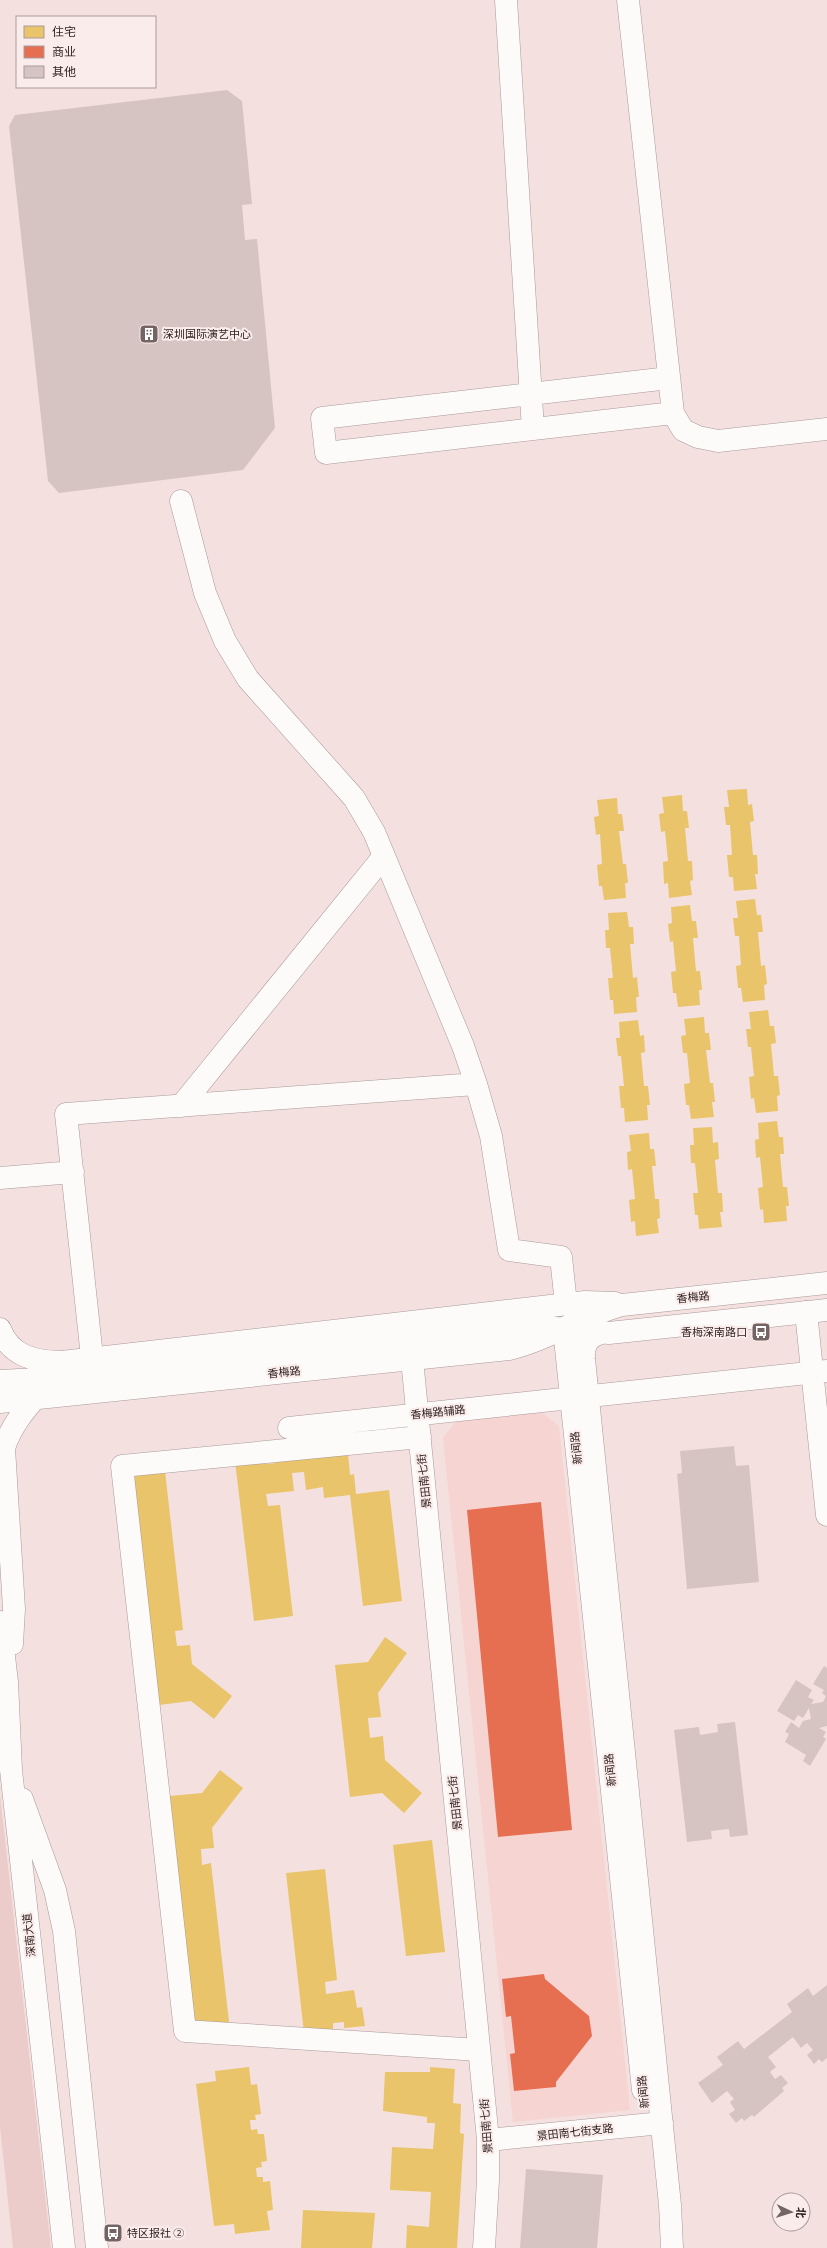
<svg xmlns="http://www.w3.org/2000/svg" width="827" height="2248" viewBox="0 0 827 2248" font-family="Literata,'Noto Sans SC',serif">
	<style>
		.built { fill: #f5d4d2 }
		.green { fill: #ecccca }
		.homes { fill: #e9c46a }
		.shops { fill: #e76f51 }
		.building { fill: #d6c4c2 }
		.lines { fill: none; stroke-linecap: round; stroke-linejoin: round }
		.minor-casing { stroke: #a89a99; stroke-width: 23 }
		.major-casing { stroke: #a89a99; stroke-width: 23 }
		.minor { stroke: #fdfafa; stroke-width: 22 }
		.major { stroke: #fdfafa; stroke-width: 22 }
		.labels { text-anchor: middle; stroke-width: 4; stroke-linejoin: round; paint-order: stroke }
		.poi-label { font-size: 11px; fill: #2f2221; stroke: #faeceb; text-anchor: start }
		.street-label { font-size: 11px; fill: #2f2221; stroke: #faeceb }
	</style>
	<rect width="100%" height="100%" fill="#f4e1df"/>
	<path class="built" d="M540,1411L559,1426L630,2110L513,2122L443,1438L458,1419Z"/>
	<path class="green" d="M0,1795L51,2248H13L0,2127Z"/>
	<path class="homes" d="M747,789L748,805L752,804L754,821L750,822L753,855H757L758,874H755L757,889L734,891L733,877H729L727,855H732L730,825H726L724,807H729L727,790Z
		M682,795L683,811H687L689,828H685L688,861H692L693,880L690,881L692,895L669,898L668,883L664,884L663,862L668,861L665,831L661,832L659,814L664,813L662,797Z
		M617,798L618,814H622L624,831H619L623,864H626L628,883H625L626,898L604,900L602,886H599L597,865L602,864L600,834L596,835L594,817L599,816L597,800Z
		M755,899L757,915H761L763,932H758L761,966L765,965L767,984L764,985L765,1000L743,1002L741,988H738L736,966L741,965L739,936H735L733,918H738L736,901Z
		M690,905L692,921H696L698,938H693L696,971H700L702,990H699L700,1005L678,1007L676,993H673L671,972L676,971L673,941L670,942L668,924L672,923L671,907Z
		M627,912L629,927H633L634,944H630L633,978L637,977L639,997H636L637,1012L614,1014L613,1000H610L608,978H613L610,948H606L605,930H609L608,913Z
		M768,1010L770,1026H774L776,1043L771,1044L774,1076H778L780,1095L777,1096L778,1111L756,1113L754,1098L751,1099L749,1077L754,1076L751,1047H748L746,1029H751L749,1012Z
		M704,1017L705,1033H709L711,1050H706L710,1083H713L715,1102H712L714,1117L691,1119L689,1105H686L684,1084L690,1083L687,1053H683L681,1036L686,1035L684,1019Z
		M638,1020L640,1036L644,1035L645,1052L641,1053L644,1086H648L650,1105H647L648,1120L625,1122L624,1108H621L619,1086H624L621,1056H618L616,1038H620L619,1022Z
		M777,1121L779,1137H783L784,1154H780L783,1187H787L789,1206H786L787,1221L764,1223L763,1209L760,1210L758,1188L763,1187L760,1157L756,1158L755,1140L759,1139L758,1123Z
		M712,1127L713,1143L718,1142L719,1159L715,1160L718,1193H722L723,1212H720L722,1227L699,1229L698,1215H695L693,1193H698L695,1163H691L690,1145H694L693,1128Z
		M649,1133L650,1149H654L656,1166H652L655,1199H659L660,1218L657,1219L659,1233L636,1236L635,1221L631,1222L629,1200L635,1199L632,1169L628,1170L627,1152L631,1151L629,1135Z
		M316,1451L317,1458L348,1454L350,1475L354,1474L356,1494L389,1490L402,1601L363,1606L350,1495L324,1498L323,1487L306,1490L304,1472L292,1473L294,1491L266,1494L268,1506L280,1505L293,1616L254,1621L235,1461L265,1458L266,1464L276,1463V1456Z
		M165,1471L183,1630L175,1631L177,1646L190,1645L192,1664L232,1696L214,1719L191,1701L159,1705L126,1475Z
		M385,1637L407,1653L378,1693L381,1717L368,1718L370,1738L383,1736L385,1760L422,1793L404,1813L382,1793L350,1797L335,1665L368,1662Z
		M220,1770L243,1788L212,1828L214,1848L201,1849L202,1865L211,1863L229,2022L191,2027L171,1859H177L170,1796L202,1793Z
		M432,1840L445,1952L406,1956L393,1845Z
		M325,1869L337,1980L325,1982L326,1994L354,1990L357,2008L362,2007L365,2026L344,2028V2022L333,2023V2029L304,2033L286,1873Z
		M249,2067L251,2085L257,2084L261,2114L255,2115L256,2120H250L251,2130L257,2129L258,2134H264L267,2161L261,2162L262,2167L256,2168L257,2177H263V2182L270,2181L273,2210L267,2211L270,2230L235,2234L234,2224L214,2226L196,2084L216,2081L215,2071Z
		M430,2067L455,2069L453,2103L461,2104L460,2133L464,2134L457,2248H406L407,2225L429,2227L431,2192L390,2190L392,2147L433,2149L435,2123H427V2117L383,2111L385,2072H430Z
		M303,2210L375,2213L372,2248H301Z"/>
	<path class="shops" d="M541,1502L572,1830L498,1837L467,1510Z
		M544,1974L545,1979L589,2016L592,2036L556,2082V2087L514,2091L510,2054L515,2053L511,2016L506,2017L502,1979Z"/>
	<path class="building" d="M227,90L242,101L252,204L242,205L245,240L257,239L275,428L243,470L59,493L48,481L9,126L15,115Z
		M734,1446L736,1466L749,1465L759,1582L687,1589L677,1474L682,1473L680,1451Z
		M824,1666L827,1668V1726L819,1728L826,1732L823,1737L826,1739L810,1766L803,1761L806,1755L785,1742L789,1734L785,1732L791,1722L799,1728L803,1721L811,1719L809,1708L803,1718L798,1715L794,1721L777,1711L796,1680L812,1690L808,1697L814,1700L811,1704L823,1702L826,1696L822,1693L824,1690L813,1684Z
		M735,1722L748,1835L730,1837L729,1829L711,1831L712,1839L687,1842L674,1730L699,1727L700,1735L718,1732L717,1724Z
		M827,1985V2058L822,2062L819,2059L814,2064L807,2055L813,2050L807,2043L801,2048L793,2037L768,2057L776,2067L770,2072L775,2079L781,2075L788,2083L782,2088L784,2091L754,2117L752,2115L744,2121L742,2118L736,2123L729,2114L735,2110L730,2102L734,2099L727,2091L712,2103L698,2083L723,2065L717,2057L738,2041L744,2049L792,2012L787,2004L808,1988L813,1996Z
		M526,2169L603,2175L597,2248H520Z"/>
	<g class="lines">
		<defs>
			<path id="minor" d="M506,0L533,429
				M628,0L673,413L683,430L698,437L718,441L827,429
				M669,378L322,418L326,453L673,413
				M181,501L205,593L225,641L248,679L354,798L374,832L463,1046L476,1084L491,1136L509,1250L561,1257L566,1304
				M181,1106L384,856
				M0,1178L73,1172
				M806,1312L827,1515
				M564,1329L643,2090
				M601,1333C588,1337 583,1345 584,1359L670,2205L672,2248
				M92,1357L66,1114L476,1084
				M412,1359L488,2140V2180L484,2248
				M289,1428L827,1371
				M420,1437L122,1466L185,2031L479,2050
				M488,2140L662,2123"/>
			<path id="major" d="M0,1329C10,1356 35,1362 62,1362L585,1302L615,1303
				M0,1381L56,1378L516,1328L545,1327L609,1333L827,1310
				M0,1402L509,1349C550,1339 583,1315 622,1305L827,1283
				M0,1622L7,1682L11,1770L64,2248
				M12,1644L14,1609L4,1448C11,1426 25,1409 41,1392
				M22,1799L55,1890L64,1931L97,2248"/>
		</defs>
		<use href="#minor" class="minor-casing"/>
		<use href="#major" class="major-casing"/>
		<use href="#minor" class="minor"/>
		<use href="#major" class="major"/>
	</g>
	<defs>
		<symbol id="building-square" viewBox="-11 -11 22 22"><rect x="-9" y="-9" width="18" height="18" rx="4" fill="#746564" stroke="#faeceb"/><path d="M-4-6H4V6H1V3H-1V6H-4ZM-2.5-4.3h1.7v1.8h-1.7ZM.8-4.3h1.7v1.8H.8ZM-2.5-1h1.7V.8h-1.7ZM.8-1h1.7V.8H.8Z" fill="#fff"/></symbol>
		<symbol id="bus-square" viewBox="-11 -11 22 22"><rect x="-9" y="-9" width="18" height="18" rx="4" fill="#746564" stroke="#faeceb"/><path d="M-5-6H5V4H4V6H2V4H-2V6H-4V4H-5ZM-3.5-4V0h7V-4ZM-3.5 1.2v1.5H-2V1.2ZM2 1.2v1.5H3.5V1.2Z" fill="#fff"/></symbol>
	</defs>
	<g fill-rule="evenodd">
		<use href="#building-square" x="138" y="323" width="22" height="22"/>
		<use href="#bus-square" x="750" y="1321" width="22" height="22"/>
		<use href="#bus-square" x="102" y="2222" width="22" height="22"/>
	</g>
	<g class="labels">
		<g class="poi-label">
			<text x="163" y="338">深圳国际演艺中心</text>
			<text x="747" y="1336" text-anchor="end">香梅深南路口</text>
			<text x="127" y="2237">特区报社 ②</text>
		</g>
		<g class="street-label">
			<text transform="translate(693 1297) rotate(-6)" y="4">香梅路</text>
			<text transform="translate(284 1372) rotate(-6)" y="4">香梅路</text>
			<text transform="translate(438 1412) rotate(-6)" y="4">香梅路辅路</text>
			<text transform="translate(576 1448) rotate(-96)" y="4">新闻路</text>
			<text transform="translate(424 1481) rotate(-96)" y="4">景田南七街</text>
			<text transform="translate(610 1770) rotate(-96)" y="4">新闻路</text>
			<text transform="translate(455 1803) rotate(-96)" y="4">景田南七街</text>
			<text transform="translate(29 1935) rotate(-96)" y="4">深南大道</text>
			<text transform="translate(643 2092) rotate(-96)" y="4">新闻路</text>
			<text transform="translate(486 2126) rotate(-94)" y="4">景田南七街</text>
			<text transform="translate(575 2132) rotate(-6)" y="4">景田南七街支路</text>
		</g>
	</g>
	<rect x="16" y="16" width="140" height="72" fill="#faeceb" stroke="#a99b9a"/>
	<rect x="24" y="26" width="20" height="12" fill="#e9c46a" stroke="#a99b9a"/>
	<text x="52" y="36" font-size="12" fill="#2f2221">住宅</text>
	<rect x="24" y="46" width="20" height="12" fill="#e76f51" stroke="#a99b9a"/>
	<text x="52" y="56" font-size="12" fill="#2f2221">商业</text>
	<rect x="24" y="66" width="20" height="12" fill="#d6c4c2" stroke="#a99b9a"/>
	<text x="52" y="76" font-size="12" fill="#2f2221">其他</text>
	<g transform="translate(791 2212) rotate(94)"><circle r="19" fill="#faeceb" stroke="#a99b9a"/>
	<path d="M0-3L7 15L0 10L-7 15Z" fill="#746564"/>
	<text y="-6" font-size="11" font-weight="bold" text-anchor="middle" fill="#2f2221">北</text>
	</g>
</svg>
